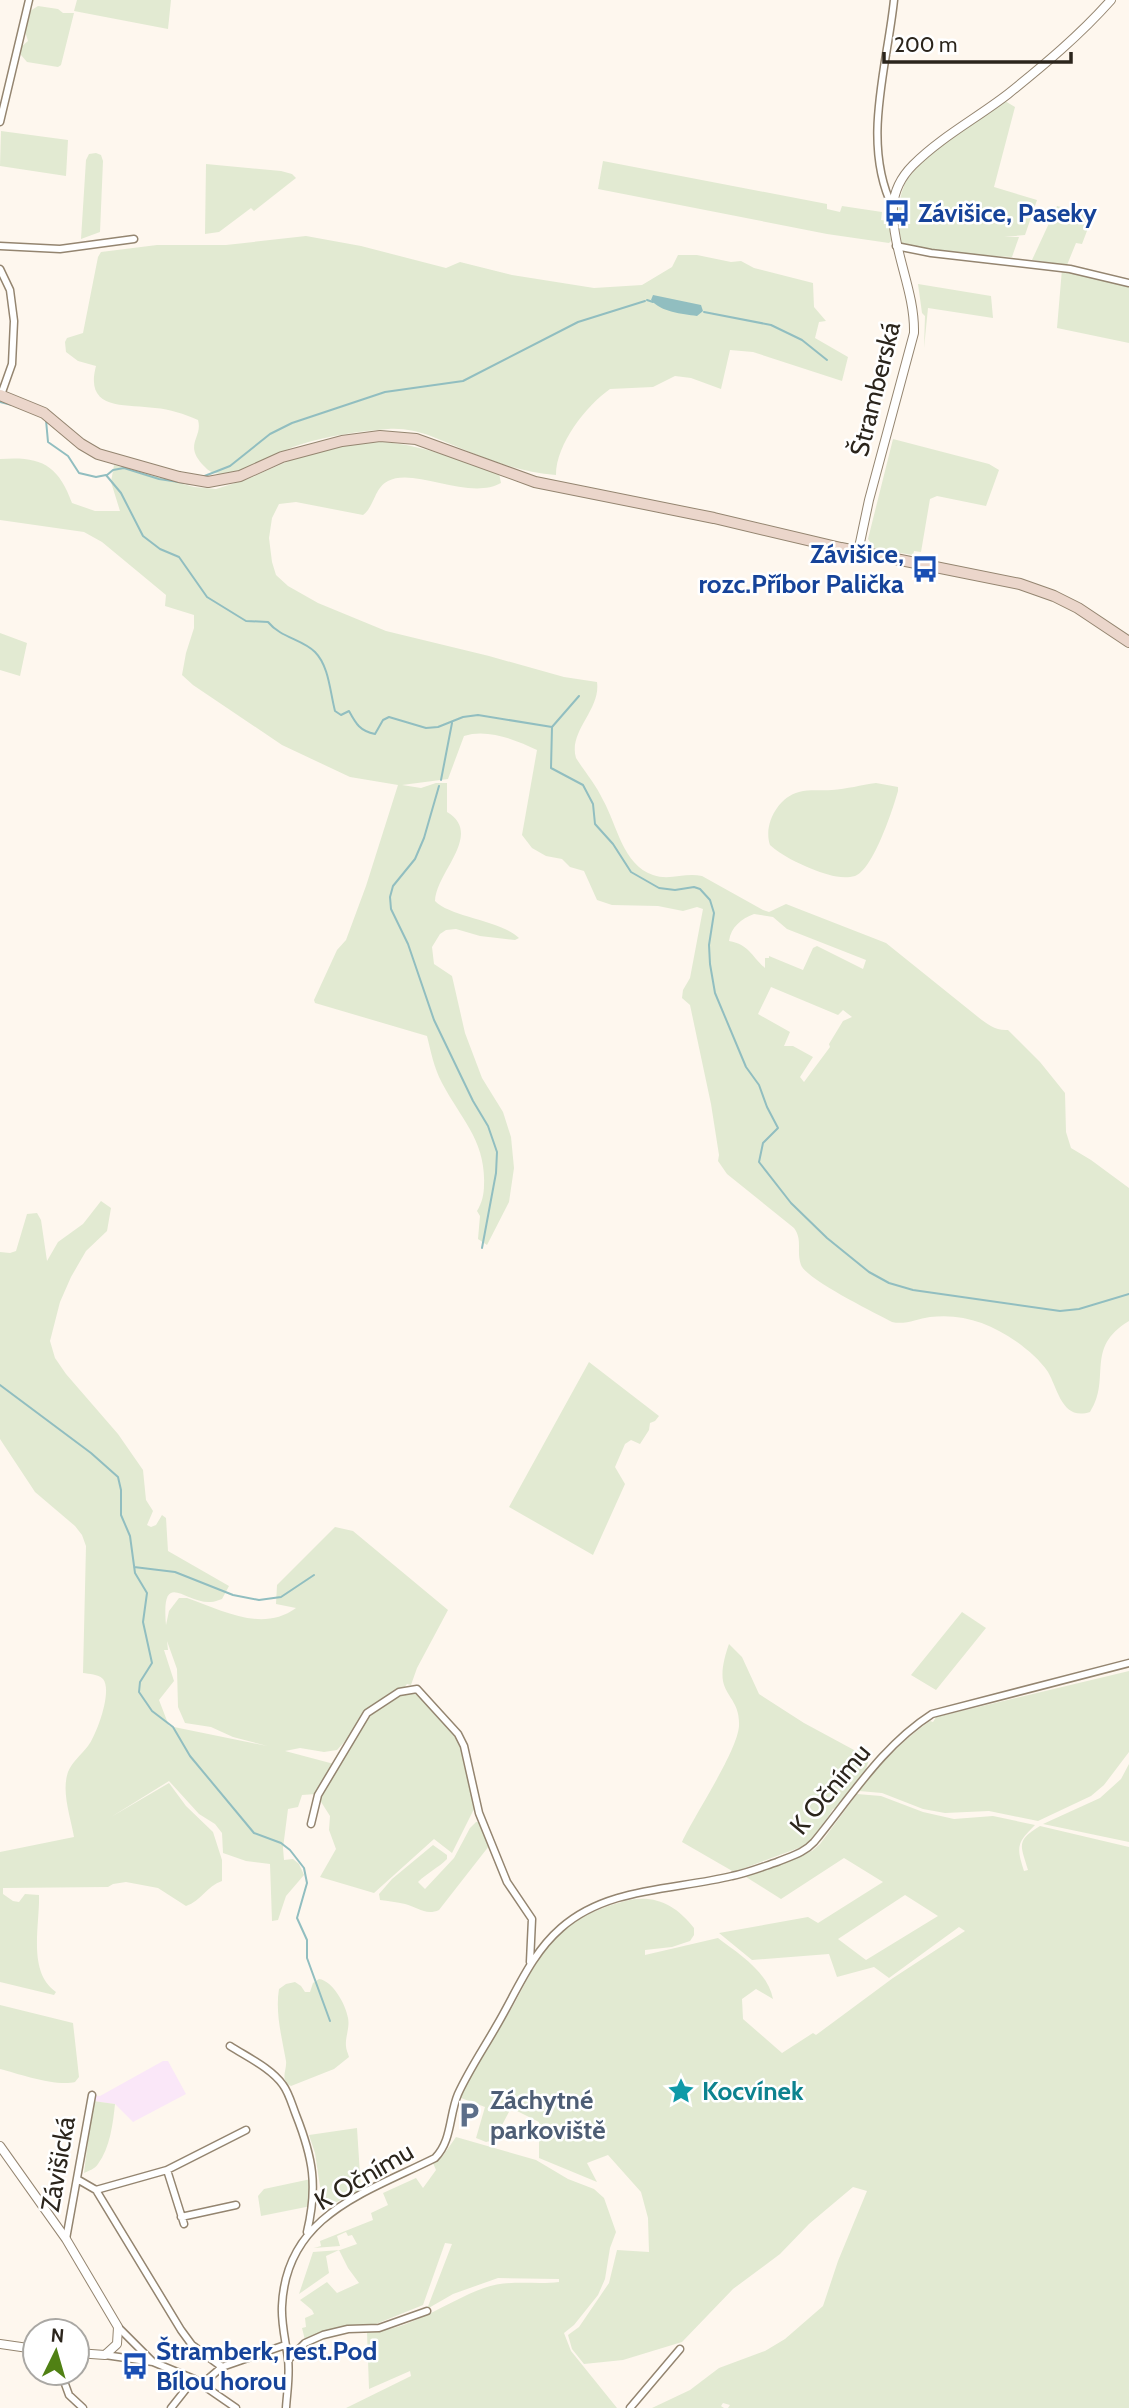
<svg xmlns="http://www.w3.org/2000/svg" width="1129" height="2408" viewBox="0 0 1129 2408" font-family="Cabin,sans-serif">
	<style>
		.industrial { fill: #fae7f8 }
		.green { fill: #e2ead2; fill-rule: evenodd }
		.water { fill: #91bec0 }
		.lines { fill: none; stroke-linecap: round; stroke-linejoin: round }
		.stream { stroke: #91bec0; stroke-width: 2 }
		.minor-casing { stroke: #948570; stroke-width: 9 }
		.tertiary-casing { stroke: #948570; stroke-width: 10 }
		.secondary-casing { stroke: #948570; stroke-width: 12 }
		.minor { stroke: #fff; stroke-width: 6 }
		.tertiary { stroke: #fff; stroke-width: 8 }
		.secondary { stroke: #ebd6cb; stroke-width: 10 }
		.labels { text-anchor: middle; stroke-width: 5; stroke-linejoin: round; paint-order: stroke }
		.transit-label { font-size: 26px; font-weight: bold; fill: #164399; stroke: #fff; text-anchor: start }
		.street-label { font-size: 26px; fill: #2b251c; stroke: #fff }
		.culture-label { font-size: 26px; font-weight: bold; fill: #0d838f; stroke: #fff; text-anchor: start }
		.service-label { font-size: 26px; font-weight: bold; fill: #4e5e75; stroke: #fff; text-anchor: start }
	</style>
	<rect width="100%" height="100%" fill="#fef7ee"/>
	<path class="industrial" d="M163,2061H168L186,2094L133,2122L115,2104L93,2101L94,2095L100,2096Z"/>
	<path class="green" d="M77,0H171L168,29L74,11Z
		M38,6L58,9L63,13H74L61,65L58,67L27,62L21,55V47L28,41L24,28L27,13Z
		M1005,101L1015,107L994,187L1037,200L1025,235L1004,237H1019L1012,257L945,253L902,245C898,225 896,205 904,186C915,159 980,120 1005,101Z
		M1,131L68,140L66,176L0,166Z
		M96,153L101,155L103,161L100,232L81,239L86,160L89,154Z
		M603,161L827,204V209L840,212L842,206L882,212L881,220L889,221L891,241L889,243L827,234L598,189Z
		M206,164L281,171L292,174L296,178L254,211L251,208L219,232L205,234Z
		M1057,206L1093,215L1082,244L1076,243L1067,265L1032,260Z
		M306,236L361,246L446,268L460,262L512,275L594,288L642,285L672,267L678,255H697L731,262L741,261L754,268L813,283L814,307L826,321L819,322L815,338L848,357L842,381L753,352L730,350L721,389L691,378L675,376L653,387L610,389C586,406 556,444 556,475C525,473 494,462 465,450C439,440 417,427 388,429C360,431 326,436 299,445C272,453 243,480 214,473C208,471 206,468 202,464C184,444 203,437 198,420C184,414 170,409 155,408C125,404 84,411 96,366L78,361L66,352L65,342L67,338L83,333L98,257L101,252L157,245H226Z
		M1062,269L1129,286V343L1057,328Z
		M918,284L991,296L993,318L928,308L924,348L925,316L922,313Z
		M893,439L989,464L999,470L986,506L937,496L930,499L921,552L914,551L913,555L875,549L868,539Z
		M381,442C421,444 460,461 499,473L501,483C469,501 414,467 388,481C374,488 375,506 363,515L296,502L279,504L272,518L269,538L272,562L276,575L288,586L318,603L386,631L489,656L564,677L597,682C601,710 568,731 576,758C585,772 596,785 603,800C617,825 623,865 653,875C670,881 685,872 702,876L763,910L769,912L786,904L886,943L978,1017C987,1024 996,1031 1008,1030L1040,1062L1065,1093L1066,1132L1071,1148L1091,1160L1129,1188V1321C1084,1348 1112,1378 1090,1412C1062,1421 1058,1389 1048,1372C1040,1360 1028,1350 1017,1342C990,1323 962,1313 930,1317C917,1319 905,1325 892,1322C875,1313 806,1279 801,1265C796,1251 803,1240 794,1228L727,1174L718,1161L719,1155L711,1104L690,1005L682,998L683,990L690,978L703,909L697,907L683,911L658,906L612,905L597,900L584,871L570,867L562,859L546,856L532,848L522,835L537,750C516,740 487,728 464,736L448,779L402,785L421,788L436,783H447V812C484,834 436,872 435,901C450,917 500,920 519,938L515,940L480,936L456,929L446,930L440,934L432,947L434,964L452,976L465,1033L482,1078L503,1112L511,1137L514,1168L509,1202L487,1245L478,1239L480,1216L477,1211C482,1203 484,1194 484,1185C486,1141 461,1119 442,1083C434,1068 431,1052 427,1036L315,1003L314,1000L337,950L346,940L366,886L398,785L350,777L282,745L193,685L182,675L186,653L194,628V615L165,606L166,595L102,542L84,532L0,520V459C40,456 58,464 72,503L95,511H120L111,482L114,465L194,487L216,489L248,479L293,459L352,444ZM754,914L773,917L787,929L866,960L863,969L817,946L813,948L803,970L769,956V958H765V968C751,956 750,945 729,941C731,927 741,919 754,914ZM771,987L838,1015L843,1010L852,1017L843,1021L829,1044L830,1047L804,1082L800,1077L813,1057L793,1046H784L790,1032L758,1014Z
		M0,633L27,643L20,676L0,670Z
		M876,783L898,787V791C893,809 873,870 855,876C841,880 825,874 812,869C798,863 782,856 770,845C763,825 778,797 799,792C810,789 821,791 832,790C847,789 861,785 876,783Z
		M101,1201L111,1208L107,1231L86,1251L71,1277L60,1302L50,1341L55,1358L66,1374L118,1434L143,1470L146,1500L153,1511L147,1525L151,1527L156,1525L162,1515L166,1518L168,1551L229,1586L222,1599C218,1600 214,1602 211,1602C185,1604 161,1567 166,1625L169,1611L179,1598H187C222,1610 262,1633 296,1608L276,1604L277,1585L335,1527L353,1531L448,1610L417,1668L411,1685L407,1684L403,1689L382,1700L337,1750L324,1752L300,1748L285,1751L334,1764L338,1767L366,1720L379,1707L404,1694L412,1692L417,1694L433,1713L454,1732L461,1744L475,1807L452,1853L434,1839L374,1893L320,1877L336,1849L329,1830L330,1816L316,1794L302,1795L298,1807L288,1809L283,1848L284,1860L293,1859L299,1864L304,1875L286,1896L278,1920L272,1921L270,1864L246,1861L223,1853L222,1833L215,1824L199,1814L169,1781L111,1817L169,1783L186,1806L213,1832L222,1860V1881C207,1886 201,1901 186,1906L158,1888L126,1882L113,1884L108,1887L3,1888V1894L13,1901L19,1902L25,1894L39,1895C40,1925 27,1972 56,1992L54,1995L0,1982V1852L74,1837C71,1818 61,1792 68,1772C72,1762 81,1755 88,1746C96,1736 113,1691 103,1679C98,1674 89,1674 83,1673L86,1546L82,1535L75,1526L35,1492L0,1439V1252L10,1253L16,1251L27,1214L37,1213L41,1220L47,1261L58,1242L83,1224ZM167,1641L177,1669L178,1707L185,1723L211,1727L233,1737L267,1746L169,1726L159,1700L174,1681L164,1650H168Z
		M589,1362L659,1416L655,1421L650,1423L649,1430L640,1444L631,1440L625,1444L615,1467L625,1484L593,1555L509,1507Z
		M962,1612L986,1628L936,1690L911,1675Z
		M729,1644L742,1657L759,1694L804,1723L854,1750L863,1751L869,1760L864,1775L838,1808L833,1809L815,1838L804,1846L734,1872L682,1842C695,1814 737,1752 739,1726C740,1702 726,1697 723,1681C721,1670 725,1655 729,1644Z
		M1129,1671V1752L1104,1785L1091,1796L1038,1821L989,1811L945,1813L923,1809L882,1793L859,1791C879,1764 903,1740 930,1721L933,1722L936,1717Z
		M1129,1764V1842L1043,1824L1100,1798L1121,1779Z
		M857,1794L881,1796L923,1812L954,1819L993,1816L1035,1825C1017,1843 1016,1846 1024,1871L1028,1870C1021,1846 1015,1841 1040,1826L1129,1847V2408H728L730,2405L723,2403L721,2406L724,2408H652L690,2390L719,2368L765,2351L785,2339L823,2306L838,2261L867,2191L853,2187L809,2224L780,2254L733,2289L682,2342L623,2360L584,2364L572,2349L568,2335L579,2327L609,2283L617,2250L649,2252L648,2218L641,2192L608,2155L587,2163L597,2182L539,2158V2122L511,2108L494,2140L486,2142L476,2138L485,2107L461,2098L464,2089C480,2061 497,2033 513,2006C527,1980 540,1951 562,1931C579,1916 603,1907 625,1901C654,1894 675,1904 694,1928V1935L690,1941L672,1947L645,1950V1955L718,1938C739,1954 768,1972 773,1999L756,1989L742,1999L743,2019L782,2053L813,2033L816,2035L893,1978L965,1931L959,1927L889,1978L874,1967L837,1977L829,1954L752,1960L719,1933L808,1917L818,1923L883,1882L844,1858L781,1899L746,1877L812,1851L820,1844ZM905,1895L938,1916L866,1960L838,1939Z
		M476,1822H480L489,1846L439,1910C426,1916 417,1907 405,1904C397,1902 388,1901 380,1900L379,1894L392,1879L433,1845L447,1855V1859C438,1868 427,1873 418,1882L425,1889L454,1858L470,1828Z
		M319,1979C333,1981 346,2005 348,2018C350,2028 345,2037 346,2046C346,2050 348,2053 349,2057L334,2069L291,2086C289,2085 287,2084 286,2082C282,2076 287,2068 286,2061C282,2038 275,2013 279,1989L286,1984L295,1982L301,1986L305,1992H310L313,1983Z
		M0,2005L73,2023L79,2077L75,2082C57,2087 19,2074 0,2069Z
		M93,2101L115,2104C113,2123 110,2148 98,2164C95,2169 88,2171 84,2173Z
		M357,2128L361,2190L335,2203L322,2200L315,2153L309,2135Z
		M456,2137L536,2160L568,2179L594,2189L604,2198L616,2232L610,2248L605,2279L598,2295L574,2325L564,2333L571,2351L617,2408H346L411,2376L410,2371L369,2389L367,2332C410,2331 445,2302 484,2288C508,2279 535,2285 559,2282V2279L498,2278L453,2294L427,2309L452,2244L445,2243L423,2305L371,2326L346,2327L320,2332L305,2340L302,2328L306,2327L305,2318L314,2314L312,2310L300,2300L327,2282L337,2293L359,2283L348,2268L339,2250L326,2256L329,2273L299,2294L313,2252L340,2250L357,2244L352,2235L348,2236L346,2232L337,2236L340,2246L314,2248L321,2246L320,2241L373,2220L371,2213L388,2205L383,2193L416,2178L423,2188L436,2170L433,2163L442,2157Z
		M311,2179V2206L261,2216L258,2196L264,2189Z"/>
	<path class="water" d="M653,295L701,305L703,311L697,316C682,314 661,312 651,300Z"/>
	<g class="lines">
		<path class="stream" d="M647,300L653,302
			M704,312L771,325L802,340L827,360
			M0,402L12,405
			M46,420L48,442L68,456L79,473L96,477L106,475L121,493L143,536L160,549L179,557L207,597L246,621L268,622C281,638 302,639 315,652C329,666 330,692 335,711L341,715L349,711C356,724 360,731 375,734L383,720L389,717L426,728L438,727L463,717L478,715L552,727L551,768L583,785L593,804L595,824L613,844L631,872L659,888L675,890L694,887L700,889L710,900L714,913L709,945L710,964L715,993L746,1067L759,1085L767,1107L778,1128L763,1143L759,1162L791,1203L827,1238L869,1272L889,1283L913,1290L1060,1311L1079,1309L1129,1294
			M107,475L113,470L124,468L159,479L192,484
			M202,477L230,466L270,434L292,423L385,392L463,381L578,322L645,301
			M552,727L579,696
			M441,780L452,723
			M439,786L424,838L415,859L393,886L390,897L391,909L408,944L434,1020L473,1101L488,1126L497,1152L496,1173L482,1248
			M0,1385L91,1453L118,1477L121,1490V1515L130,1536L135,1573L147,1593L143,1622L152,1663L140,1682L139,1692L152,1711L173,1727L190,1756L254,1833L281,1843L290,1850L304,1868L307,1883L297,1918L307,1940V1958L330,2021
			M134,1567L175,1572L233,1595L259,1600L281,1597L314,1575"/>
		<defs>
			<path id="minor" d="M0,122L29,0
				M893,208C861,143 887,68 894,0
				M0,246L60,249L134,239
				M896,246L931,253L1070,269L1129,283
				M0,269L10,290L14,321L12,364L1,395
				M311,1824L318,1795L367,1713L399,1692L417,1689L458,1734L464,1746L479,1813L507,1882L532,1919L530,1962
				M230,2046C247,2057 271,2068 283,2085C289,2093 292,2105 296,2115C313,2158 318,2186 307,2232
				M167,2170L184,2224
				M77,2179L96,2190L181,2330L192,2345L222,2367
				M96,2190L167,2170L246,2130
				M181,2217L236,2205
				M66,2239L92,2095
				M118,2327L153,2362L194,2379L236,2408
				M105,2355L153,2362
				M288,2360L305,2343L323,2335L348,2329L379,2328L427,2311
				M61,2373L69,2395L83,2408
				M202,2384L222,2367L285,2345
				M171,2408L194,2379
				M286,2408C287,2392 290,2375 288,2359C286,2342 281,2324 282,2306C286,2215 365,2193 435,2158C452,2141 449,2115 458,2094C469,2070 484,2048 497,2025C517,1991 531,1954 561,1928C607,1887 675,1890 732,1876C747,1873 762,1867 777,1862C791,1856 804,1853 814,1842C851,1797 882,1746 932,1714L1129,1663
				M630,2408L680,2349"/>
			<path id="tertiary" d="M858,552L869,500L914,333C915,290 892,251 893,207C894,191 902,176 913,165C941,137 977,118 1008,94C1044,65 1080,35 1111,0
				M0,2146L66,2239L118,2327L117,2344L105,2355L77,2353
				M0,2344L35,2349"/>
			<path id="secondary" d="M0,395L44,413L81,444L98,454L179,477L208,482L240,476L282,457L342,441L380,436L416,439L535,482L714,518L841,548L1020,584L1054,596L1078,608L1129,642"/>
		</defs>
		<use href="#minor" class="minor-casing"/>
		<use href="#tertiary" class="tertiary-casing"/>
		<use href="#secondary" class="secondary-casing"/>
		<use href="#minor" class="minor"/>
		<use href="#tertiary" class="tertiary"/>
		<use href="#secondary" class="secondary"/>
	</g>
	<defs>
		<symbol id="bus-bare" viewBox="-9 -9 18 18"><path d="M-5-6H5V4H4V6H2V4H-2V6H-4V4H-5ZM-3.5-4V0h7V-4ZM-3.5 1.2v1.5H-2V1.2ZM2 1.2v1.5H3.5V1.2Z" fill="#1a4fb4" stroke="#fff" stroke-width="2.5" paint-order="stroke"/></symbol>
		<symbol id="sight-bare" viewBox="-9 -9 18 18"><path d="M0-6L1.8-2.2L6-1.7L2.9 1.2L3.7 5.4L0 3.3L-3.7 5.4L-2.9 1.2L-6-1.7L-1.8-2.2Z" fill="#0f9aa8" stroke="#fff" stroke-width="2.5" paint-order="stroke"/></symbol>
		<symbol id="parking-bare" viewBox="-9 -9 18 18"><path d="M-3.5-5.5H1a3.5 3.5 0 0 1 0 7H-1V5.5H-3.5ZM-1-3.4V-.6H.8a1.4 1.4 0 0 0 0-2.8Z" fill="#5c6f8a" stroke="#fff" stroke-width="2.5" paint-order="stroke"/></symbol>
	</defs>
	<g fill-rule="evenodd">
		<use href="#bus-bare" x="878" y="194" width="38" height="38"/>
		<use href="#bus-bare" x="906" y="550" width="38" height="38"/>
		<use href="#sight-bare" x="662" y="2072" width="38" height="38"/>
		<use href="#parking-bare" x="450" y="2096" width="38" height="38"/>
		<use href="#bus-bare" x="116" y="2347" width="38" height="38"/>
	</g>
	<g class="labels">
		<g class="transit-label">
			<text x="918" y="222">Závišice, Paseky</text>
			<text x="904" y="563" text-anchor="end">Závišice,<tspan x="904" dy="30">rozc.Příbor Palička</tspan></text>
			<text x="156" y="2360">Štramberk, rest.Pod<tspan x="156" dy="30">Bílou horou</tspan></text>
		</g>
		<g class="street-label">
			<text transform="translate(875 389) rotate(-76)" y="9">Štramberská</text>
			<text transform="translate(830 1789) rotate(-50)" y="9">K Očnímu</text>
			<text transform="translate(58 2164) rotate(-80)" y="9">Závišická</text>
			<text transform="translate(364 2176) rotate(-30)" y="9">K Očnímu</text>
		</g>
		<g class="culture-label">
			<text x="702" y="2100">Kocvínek</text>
		</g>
		<g class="service-label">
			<text x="490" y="2109">Záchytné<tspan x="490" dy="30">parkoviště</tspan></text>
		</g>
	</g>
	<g transform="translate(56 2352) rotate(5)"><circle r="33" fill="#ffffff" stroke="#aaa8a4" stroke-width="2"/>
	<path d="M0-5L12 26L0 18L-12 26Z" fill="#508114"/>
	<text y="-10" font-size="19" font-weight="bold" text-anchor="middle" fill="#2b251c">N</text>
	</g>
	<path d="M884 52v10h187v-10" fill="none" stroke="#2b251c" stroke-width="3.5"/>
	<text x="894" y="52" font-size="21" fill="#2b251c" stroke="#ffffff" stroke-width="5" paint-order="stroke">200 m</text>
</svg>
